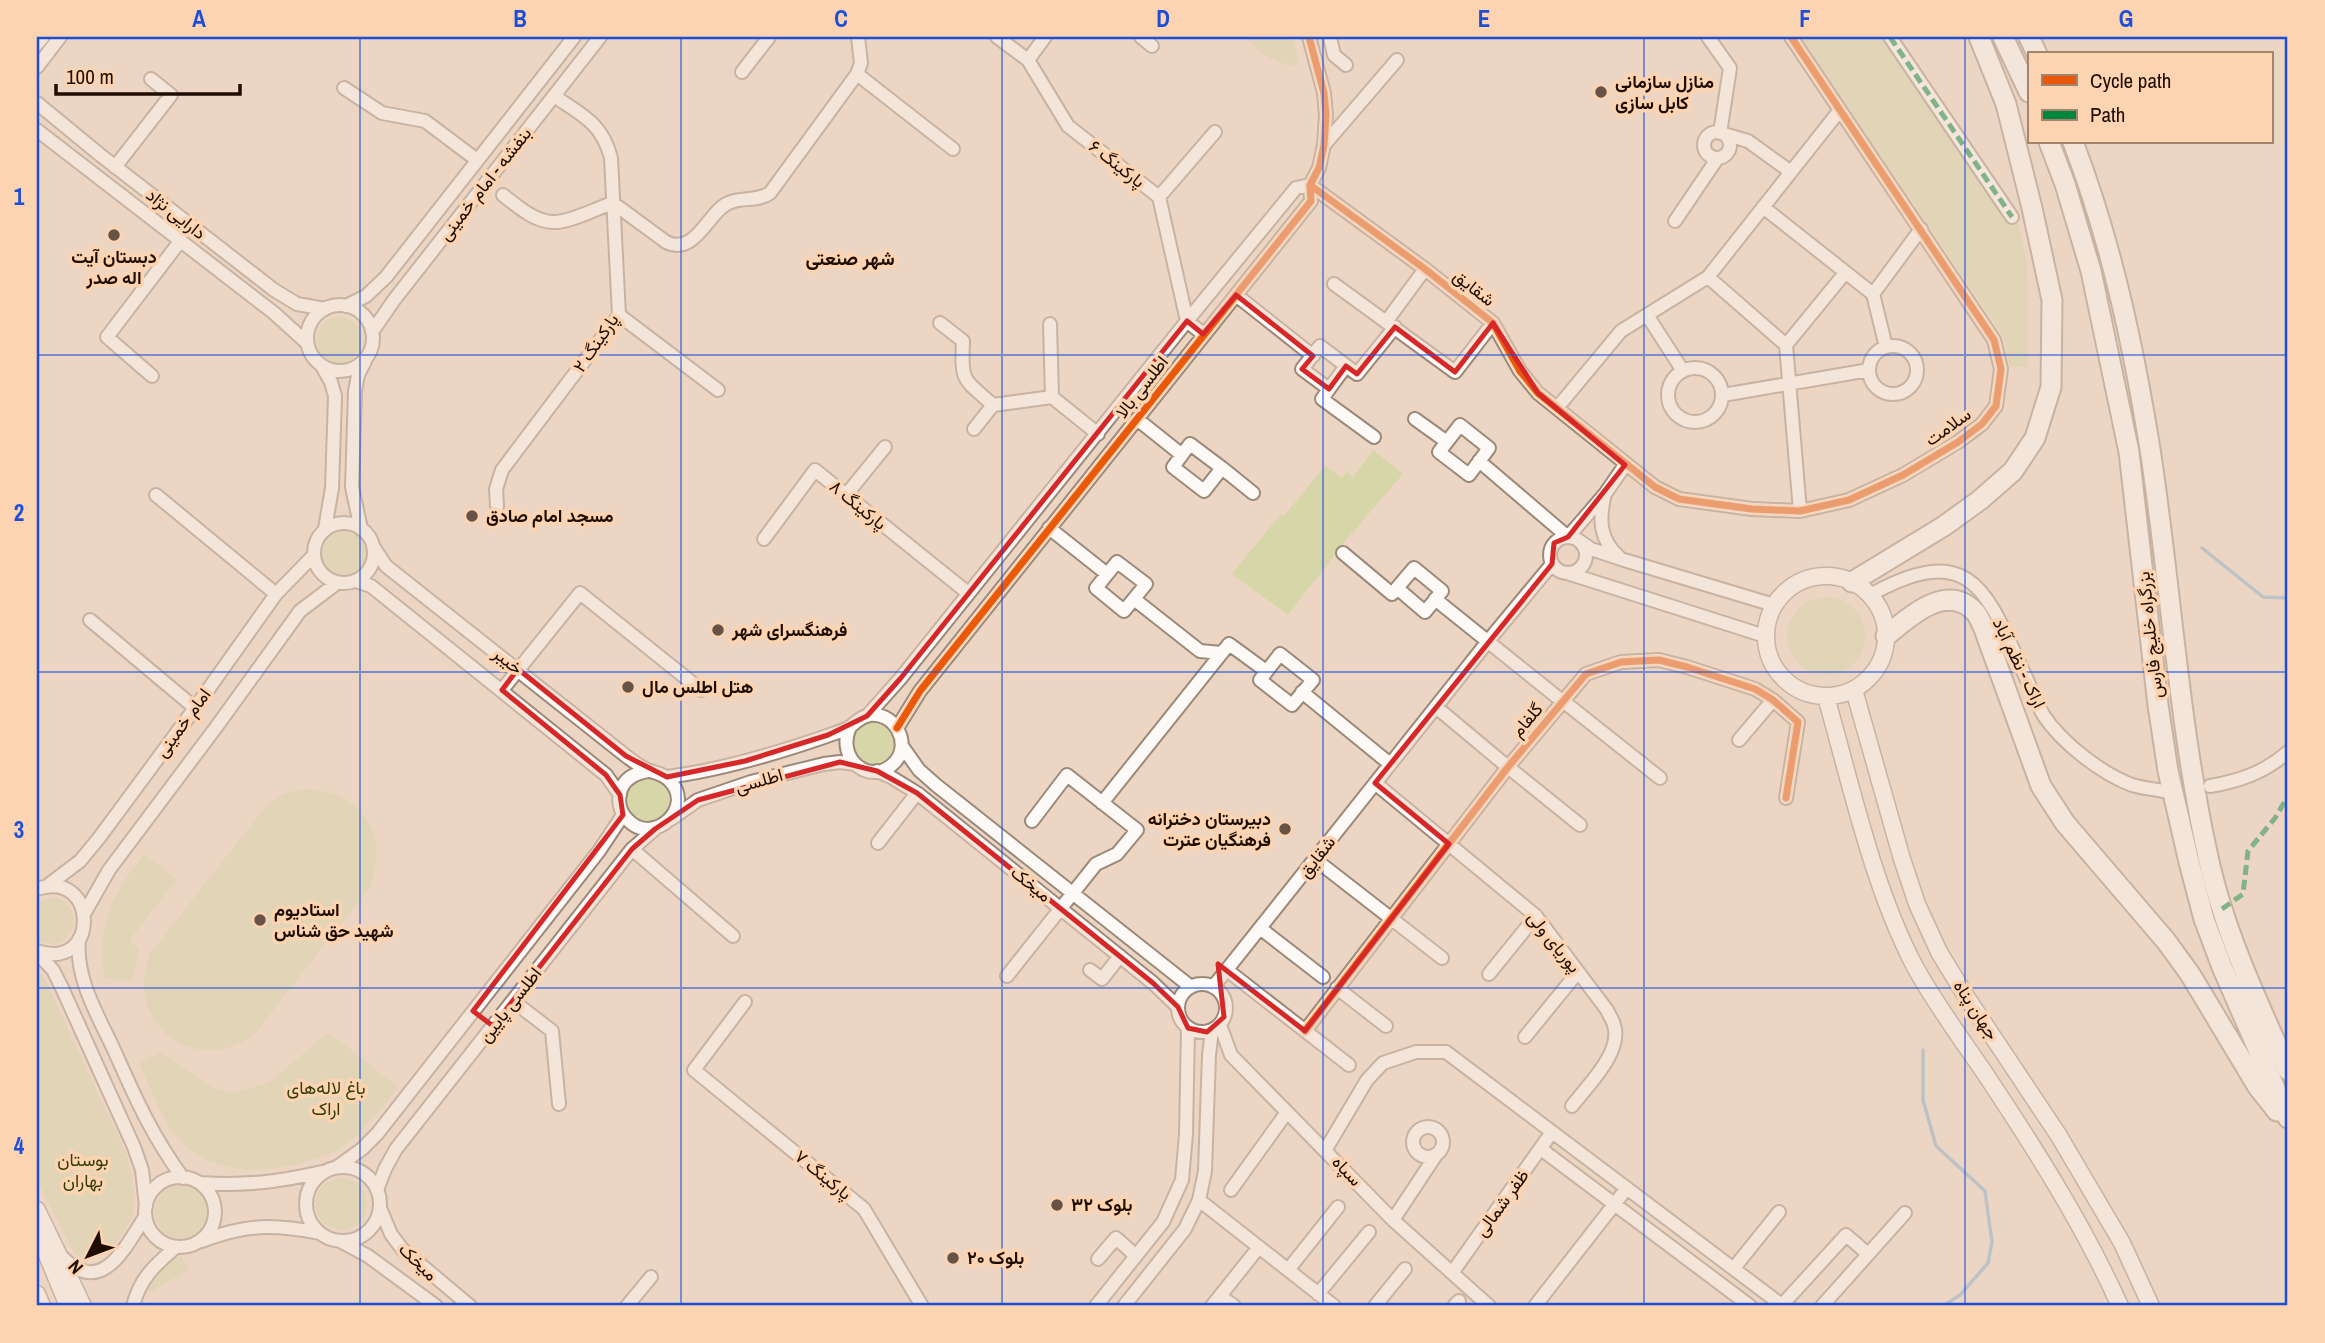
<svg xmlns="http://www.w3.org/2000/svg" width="2325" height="1343" viewBox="0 0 2325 1343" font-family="'Archivo Narrow',Vazirmatn,sans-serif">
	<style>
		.green { fill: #d6d6a9 }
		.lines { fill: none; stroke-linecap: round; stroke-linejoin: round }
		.stream { stroke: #82acc7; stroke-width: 3.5 }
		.minor-casing { stroke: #9b8979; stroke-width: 16 }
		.major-casing { stroke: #9b8979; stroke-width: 19 }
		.highway-casing { stroke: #9b8979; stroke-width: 23 }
		.minor { stroke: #fcf9f6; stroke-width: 12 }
		.major { stroke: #fcf9f6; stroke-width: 16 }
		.highway { stroke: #fcf9f6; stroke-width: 19 }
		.quiet { stroke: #00873e; stroke-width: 5; stroke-dasharray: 10 5; stroke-linecap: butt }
		.cycleway-casing { stroke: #fdd4b2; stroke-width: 11 }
		.cycleway { stroke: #e8590c; stroke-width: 7 }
		.marked { fill: none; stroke: #d62828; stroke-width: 5; stroke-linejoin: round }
		.grid { fill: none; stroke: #1d4ed8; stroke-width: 2; stroke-opacity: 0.55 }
		.poi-dot { fill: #665345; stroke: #fdd4b2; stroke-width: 2.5 }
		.labels { text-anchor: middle; stroke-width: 7; stroke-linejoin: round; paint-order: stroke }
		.poi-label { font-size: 18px; font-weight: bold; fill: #1e0d01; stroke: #fdd4b2; text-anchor: start }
		.street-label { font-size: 18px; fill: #1e0d01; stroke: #fdd4b2 }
		.park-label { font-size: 18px; fill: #323e05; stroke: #fdd4b2 }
		.neighbourhood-label { font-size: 19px; font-weight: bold; fill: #1e0d01; stroke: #fdd4b2 }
		.neatline { fill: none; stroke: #1d4ed8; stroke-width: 2.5 }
		.grid-label { font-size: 23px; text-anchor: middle; font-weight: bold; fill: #1d4ed8 }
	</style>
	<rect width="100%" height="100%" fill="#ecd5c3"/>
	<path class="green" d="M1247,37H1293L1299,62L1295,66C1274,63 1262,54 1247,40Z
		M1800,37H1895L2014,214C2034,259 2027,318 2028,367H2010L2003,336Z
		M316 340a23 23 0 1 1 46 0a23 23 0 1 1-46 0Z
		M1373,450L1403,474L1346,540L1288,615L1232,574L1281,514L1284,516L1325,466L1342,478L1347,471L1353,477Z
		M322 553a22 22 0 1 1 44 0a22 22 0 1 1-44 0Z
		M1787 636a39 39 0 1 1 78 0a39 39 0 1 1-78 0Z
		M853 743a21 21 0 1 1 42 0a21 21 0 1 1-42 0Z
		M627 800a21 21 0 1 1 42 0a21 21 0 1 1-42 0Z
		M305,789C361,790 392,837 369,888L255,1034C194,1080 121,1021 151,952L266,806L284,794Z
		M144,854L177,879L129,941L139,949L132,981L104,978C99,919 109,900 144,854Z
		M54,897C92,908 70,959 37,939V902Z
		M37,970L44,977L126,1153C131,1172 138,1193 133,1213C128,1234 97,1271 74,1253L37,1181Z
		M328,1032L398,1087C381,1108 366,1130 344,1146C334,1154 321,1157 309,1161C269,1173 220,1176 186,1147C163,1126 152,1091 139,1063L162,1052L215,1089L234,1093L270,1082Z
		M315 1204a26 26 0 1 1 52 0a26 26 0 1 1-52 0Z
		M154 1212a27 27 0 1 1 54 0a27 27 0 1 1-54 0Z
		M181,1256L189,1270L140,1298L149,1274Z"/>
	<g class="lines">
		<path class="stream" d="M2202,548L2263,597L2288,598
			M1923,1050V1100L1936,1146L1985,1191L1992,1242L1988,1263L1960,1295L1943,1306"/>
		<defs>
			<path id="minor" d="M997,37L1028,60L1068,126L1159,197L1187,321L1203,334
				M1141,37L1152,46
				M1330,37L1334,55L1346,65
				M1708,37L1730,68L1720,133
				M1890,37L2012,217
				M37,44L43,37
				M1028,60L1045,37
				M37,67L60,37
				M742,72L769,37
				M857,74L953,149
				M344,88L382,113L425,121L477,160
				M37,103L99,154L274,290L297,304L325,309
				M37,130L274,313L307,343
				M1704 145a13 13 0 1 1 26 0a13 13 0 1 1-26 0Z
				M1724,134L1748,141L1791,172
				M1324,145L1397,60
				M115,167L171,95L151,79
				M1310,185L1425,269L1493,323L1520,371L1538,393L1655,487L1679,499L1752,509L1800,511L1849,500L1903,475L1958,442L1982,424L1996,406L2001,369L1994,340L1791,37
				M503,195C517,206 535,222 553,222C569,223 597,208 613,203L666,242C692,255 705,221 722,207C736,195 756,203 770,193L857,74L861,63L858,37
				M1159,197L1215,132
				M1763,207L1873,294L1886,347
				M1675,221L1717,159
				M1708,277L1786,345
				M1334,284L1455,372L1493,323
				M1873,294L1921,229
				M1236,295L1313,356
				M307 338a33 33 0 1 1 66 0a33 33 0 1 1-66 0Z
				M346,306L366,296L386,277L574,37
				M619,315L718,390
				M1647,315L1683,371
				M1386,322L1425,269
				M940,323L963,341C961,383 963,378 993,405L1052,397L1098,434
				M1050,324L1052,397
				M372,332L394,300L600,37
				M1869 370a24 24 0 1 1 48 0a24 24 0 1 1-48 0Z
				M322,366L331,382L335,396L332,488L325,529
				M1346,366L1329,389L1302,369L1320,346L1357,374L1395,327
				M1668 395a27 27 0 1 1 54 0a27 27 0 1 1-54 0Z
				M152,376L107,337L181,240
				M1329,389L1322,399L1374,437
				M1723,395L1869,370
				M1557,408L1621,331L1708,277L1840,110
				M1137,419L1182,455
				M1415,419L1447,442
				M1460,425L1489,448L1469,475L1439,452Z
				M974,429L993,405
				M1190,444L1222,468L1204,491L1173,467Z
				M1479,461L1568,537L1605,494L1625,465
				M1222,468L1253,493
				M156,495L276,594
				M846,495L885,447
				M1604,498C1599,521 1600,540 1619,557
				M497,506L496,489L502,470L619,315L611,158C602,123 582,115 554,96
				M1800,511L1786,345L1845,273
				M314 553a30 30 0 1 1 60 0a30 30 0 1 1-60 0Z
				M1049,528L1107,574
				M361,529L352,487L355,391L358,375L365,361
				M1550 555a18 18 0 1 1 36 0a18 18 0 1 1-36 0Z
				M764,539L815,470L968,593
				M1578,540L1591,549L1624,560L1774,605
				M373,546L386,566L626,756C633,761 641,768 650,771C657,773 663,774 669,780C697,807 652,848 627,819C620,812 618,802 620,793C623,779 635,773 648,771
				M1343,553L1392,594L1397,588
				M1117,562L1146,584L1124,611L1096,588Z
				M1414,568L1442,591L1425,612L1397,588Z
				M1567,573L1765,636
				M356,581L371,586L606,775L620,795
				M1870,595C1976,536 1988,597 2028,682C2033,693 2038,706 2044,716C2062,743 2102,774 2132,785C2142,788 2153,789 2163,791
				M1134,599L1200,651L1221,653
				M1435,599L1557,697
				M90,620L195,708
				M1280,654L1313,680L1292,705L1260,680Z
				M502,690L580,593L701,690
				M1302,692L1390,764
				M1563,701L1660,778
				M1436,707L1503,763
				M867,716L900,679L1187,321L1296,188L1310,185
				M897,728L920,691L1311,201L1310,185L1319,168L1324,145L1326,115L1324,93L1309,37
				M1739,740L1773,700
				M902,746L919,770L936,785L1191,987
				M1508,767L1580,825
				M877,771L891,777L917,793L1153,983L1178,1007
				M667,777C722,770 775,754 827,736C834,733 845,731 851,726C857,721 861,717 869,715C894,711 912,743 895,762C871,788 835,759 850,727
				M1375,783L1536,916L1607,1010C1609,1015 1613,1020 1614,1025C1623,1052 1587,1086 1572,1106
				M2210,786C2240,781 2265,772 2288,752
				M1102,803L1229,644L1266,671
				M671,819L698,800L751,782L824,764L840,762L855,764
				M878,843L917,793
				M632,849L733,936
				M1321,864L1442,958
				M47,886L80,861L99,838L195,708L276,594L314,555
				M37,889C99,868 100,973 37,951
				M84,914L109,870L217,726L300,611L337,583
				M1260,928L1323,977
				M79,939C75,979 98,1015 114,1050C135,1097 152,1136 183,1178
				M37,953L53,970L62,988L134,1147L142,1170L146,1206
				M1090,970L1102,979L1120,956
				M1227,970L1349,1065
				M1489,974L1536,916
				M1007,976L1096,864L1117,854L1137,830L1067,775L1032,821
				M1178 1008a24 24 0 1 1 48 0a24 24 0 1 1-48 0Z
				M1213,987L1489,640L1552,564
				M1337,988L1386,1026
				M513,1001L552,1031L559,1104
				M745,1002L694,1070L864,1209L922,1306
				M1220,1025L1231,1055L1393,1220L1489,1306
				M1305,1031L1508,767L1586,674L1621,662L1659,660L1687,667L1755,689L1773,700L1798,722L1786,798
				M1525,1037L1578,972
				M1413 1142a15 15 0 1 1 30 0a15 15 0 1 1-30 0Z
				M1326,1149L1367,1080L1383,1063L1416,1052H1446L1783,1306
				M1541,1149L1750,1306
				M337,1167L362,1149L377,1134L599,851L623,815
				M306 1204a37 37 0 1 1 74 0a37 37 0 1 1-74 0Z
				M145 1212a35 35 0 1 1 70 0a35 35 0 1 1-70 0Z
				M200,1183C246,1186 277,1182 322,1172
				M377,1190L385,1169L396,1149L632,849L655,829
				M1231,1190L1287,1112
				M1199,1200L1334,1306
				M380,1208L391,1234L402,1249L470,1306
				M1393,1220L1436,1155
				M202,1241C247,1224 273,1224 320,1233
				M342,1242L368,1256L436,1306
				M62,1257C102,1297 124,1249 145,1217
				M1098,1259L1116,1238L1136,1256
				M1734,1268L1779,1212
				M1288,1270L1338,1207
				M1452,1273L1552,1132
				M1318,1294L1369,1232
				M1220,1296L1234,1306
				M1782,1305L1846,1235L1868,1254
				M133,1306C140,1278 155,1265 176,1247
				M627,1306L651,1277
				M1096,1306L1163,1222L1182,1180L1186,1134L1188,1028
				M1124,1306L1185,1229L1199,1200L1205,1171L1209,1055L1212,1030
				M1212,1306L1259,1247
				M1375,1306L1405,1269
				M1454,1306L1459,1301
				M1535,1306L1627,1188
				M1822,1306L1905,1213"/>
			<path id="major" d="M1766 636a60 60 0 1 1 120 0a60 60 0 1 1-120 0Z
				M1854,690L1902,859L1917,904L1939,952L1967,998L2059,1136L2122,1243L2151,1306
				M1826,697C1851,784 1872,884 1914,965C1934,1002 1960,1037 1984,1072C2034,1147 2083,1224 2120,1306
				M37,1210L83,1306
				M37,1231L68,1306
				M37,1294L42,1306"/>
			<path id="highway" d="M2003,37L2029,92
				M2029,37L2037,54
				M2049,142L2065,184L2091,271L2129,452L2158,705L2168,771L2189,862L2204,919L2222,967L2288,1118
				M2073,142C2111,241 2133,344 2150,449C2171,585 2178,722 2208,857C2224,931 2257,1001 2288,1070
				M1852,582L1944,526L1980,500L2013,471L2035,438L2051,387L2052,300L2032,208L2006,104L1979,37
				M1886,636C1908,618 1946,582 1974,611C1978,614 1980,621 1983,626L2041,786L2065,823L2166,941L2190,974L2258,1087L2277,1111"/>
		</defs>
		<use href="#minor" class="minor-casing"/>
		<use href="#major" class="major-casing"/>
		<use href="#highway" class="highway-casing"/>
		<use href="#minor" class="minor"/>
		<use href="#major" class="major"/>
		<use href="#highway" class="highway"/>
		<path class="quiet" d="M1890,37L2012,217
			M2222,909L2243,894L2248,851L2275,818L2288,796"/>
		<defs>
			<path id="cycleway" d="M1310,185L1425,269L1493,323L1520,371L1538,393L1655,487L1679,499L1752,509L1800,511L1849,500L1903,475L1958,442L1982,424L1996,406L2001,369L1994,340L1791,37
				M897,728L920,691L1311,201L1310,185L1319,168L1324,145L1326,115L1324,93L1309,37
				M1305,1031L1508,767L1586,674L1621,662L1659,660L1687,667L1755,689L1773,700L1798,722L1786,798"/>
		</defs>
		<use href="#cycleway" class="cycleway-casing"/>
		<use href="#cycleway" class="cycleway"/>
	</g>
	<path d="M0 0H2325V1343H0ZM1236,295L1313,356L1302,369L1329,389L1346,366L1357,374L1395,327L1455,372L1493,323L1538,393L1625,465L1568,537L1554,543L1552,564L1375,783L1449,844L1305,1031L1218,964L1224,1017L1207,1032L1188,1028L1178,1007L1153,983L917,793L877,771L840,762L698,800L655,829L632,849L493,1026L473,1011L623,815L620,795L606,775L502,690L518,669L626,756L667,777L745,761L828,735L867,716L900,679L1187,321L1203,334Z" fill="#ecd5c3" fill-opacity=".55" fill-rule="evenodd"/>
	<path class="marked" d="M1236,295L1313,356L1302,369L1329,389L1346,366L1357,374L1395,327L1455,372L1493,323L1538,393L1625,465L1568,537L1554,543L1552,564L1375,783L1449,844L1305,1031L1218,964L1224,1017L1207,1032L1188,1028L1178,1007L1153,983L917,793L877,771L840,762L698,800L655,829L632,849L493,1026L473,1011L623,815L620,795L606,775L502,690L518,669L626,756L667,777L745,761L828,735L867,716L900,679L1187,321L1203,334Z"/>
	<path class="grid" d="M360,37V1306M681,37V1306M1002,37V1306M1323,37V1306M1644,37V1306M1965,37V1306M37,355H2288M37,672H2288M37,988H2288"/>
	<g class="poi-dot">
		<circle cx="1601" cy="92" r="7"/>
		<circle cx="114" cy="235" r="7"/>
		<circle cx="472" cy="516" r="7"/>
		<circle cx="718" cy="630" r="7"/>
		<circle cx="628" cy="687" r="7"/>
		<circle cx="1285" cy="829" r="7"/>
		<circle cx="260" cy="920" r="7"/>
		<circle cx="1057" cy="1205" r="7"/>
		<circle cx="953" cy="1258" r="7"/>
	</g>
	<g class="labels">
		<g class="poi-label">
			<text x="1615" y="88">منازل سازمانی<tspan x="1615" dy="21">کابل سازی</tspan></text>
			<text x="114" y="263" text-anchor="middle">دبستان آیت<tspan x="114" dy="21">اله صدر</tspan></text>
			<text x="486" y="522">مسجد امام صادق</text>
			<text x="732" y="636">فرهنگسرای شهر</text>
			<text x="642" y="693">هتل اطلس مال</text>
			<text x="1271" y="825" text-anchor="end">دبیرستان دخترانه<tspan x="1271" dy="21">فرهنگیان عترت</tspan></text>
			<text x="274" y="916">استادیوم<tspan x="274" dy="21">شهید حق شناس</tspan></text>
			<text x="1071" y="1211">بلوک ۳۲</text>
			<text x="967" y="1264">بلوک ۲۰</text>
		</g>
		<g class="street-label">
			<text transform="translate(1117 164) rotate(38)" y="6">پارکینگ ۶</text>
			<text transform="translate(485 184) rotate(-52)" y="6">بنفشه - امام خمینی</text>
			<text transform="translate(176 214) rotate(38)" y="6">دارایی نژاد</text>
			<text transform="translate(1474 288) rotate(38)" y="6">شقایق</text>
			<text transform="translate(596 343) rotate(-56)" y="6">پارکینگ ۲</text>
			<text transform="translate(1142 387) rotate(-52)" y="6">اطلسی بالا</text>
			<text transform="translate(1948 427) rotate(-35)" y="6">سلامت</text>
			<text transform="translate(858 505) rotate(39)" y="6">پارکینگ ۸</text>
			<text transform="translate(2150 635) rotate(-96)" y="6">بزرگراه خلیج فارس</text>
			<text transform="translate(508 661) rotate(39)" y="6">خیبر</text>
			<text transform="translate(2019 663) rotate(64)" y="6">اراک - نظم آباد</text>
			<text transform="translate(1527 720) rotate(-50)" y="6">گلفام</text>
			<text transform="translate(183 723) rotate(-54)" y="6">امام خمینی</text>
			<text transform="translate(759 781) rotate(-16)" y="6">اطلسی</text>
			<text transform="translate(1317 857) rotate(-52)" y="6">شقایق</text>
			<text transform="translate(1031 884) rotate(39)" y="6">میخک</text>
			<text transform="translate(1554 942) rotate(51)" y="6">پوریای ولی</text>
			<text transform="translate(510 1005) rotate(-52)" y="6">اطلسی پایین</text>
			<text transform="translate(1976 1010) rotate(57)" y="6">جهان پناه</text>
			<text transform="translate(1347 1171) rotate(47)" y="6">سپاه</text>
			<text transform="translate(823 1175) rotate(39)" y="6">پارکینگ ۷</text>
			<text transform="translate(1502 1203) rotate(-54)" y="6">ظفر شمالی</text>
			<text transform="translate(418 1262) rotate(44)" y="6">میخک</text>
		</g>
		<g class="park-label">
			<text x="326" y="1094">باغ لاله‌های<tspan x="326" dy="21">اراک</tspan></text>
			<text x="83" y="1166">بوستان<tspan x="83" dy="21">بهاران</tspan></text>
		</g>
		<g class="neighbourhood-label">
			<text x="850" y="265">شهر صنعتی</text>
		</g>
	</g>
	<rect width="2325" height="1343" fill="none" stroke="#fdd4b2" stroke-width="77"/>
	<rect x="2028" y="52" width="245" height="91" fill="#fdd4b2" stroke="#a4846b" stroke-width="2"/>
	<rect x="2042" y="75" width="35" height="10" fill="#e8590c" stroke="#a4846b" stroke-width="2"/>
	<text x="2090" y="88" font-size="21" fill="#1e0d01">Cycle path</text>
	<rect x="2042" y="110" width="35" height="10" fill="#00873e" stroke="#a4846b" stroke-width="2"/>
	<text x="2090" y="122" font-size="21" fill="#1e0d01">Path</text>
	<g transform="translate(88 1256) rotate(228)" stroke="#fdd4b2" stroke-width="5" paint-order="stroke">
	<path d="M0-5L12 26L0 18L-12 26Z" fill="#1e0d01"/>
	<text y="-10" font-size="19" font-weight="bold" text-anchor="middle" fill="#1e0d01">N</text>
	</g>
	<path d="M56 84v10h184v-10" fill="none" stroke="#1e0d01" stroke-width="3.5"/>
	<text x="66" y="84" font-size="21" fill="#1e0d01" stroke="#fdd4b2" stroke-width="5" paint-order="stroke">100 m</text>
	<rect x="38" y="38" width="2248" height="1266" class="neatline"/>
	<g class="grid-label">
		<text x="199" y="27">A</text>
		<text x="520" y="27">B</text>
		<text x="841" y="27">C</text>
		<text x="1163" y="27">D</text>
		<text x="1484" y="27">E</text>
		<text x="1805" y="27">F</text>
		<text x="2126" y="27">G</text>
		<text x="19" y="205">1</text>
		<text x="19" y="521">2</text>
		<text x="19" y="838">3</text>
		<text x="19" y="1154">4</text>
	</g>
</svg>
